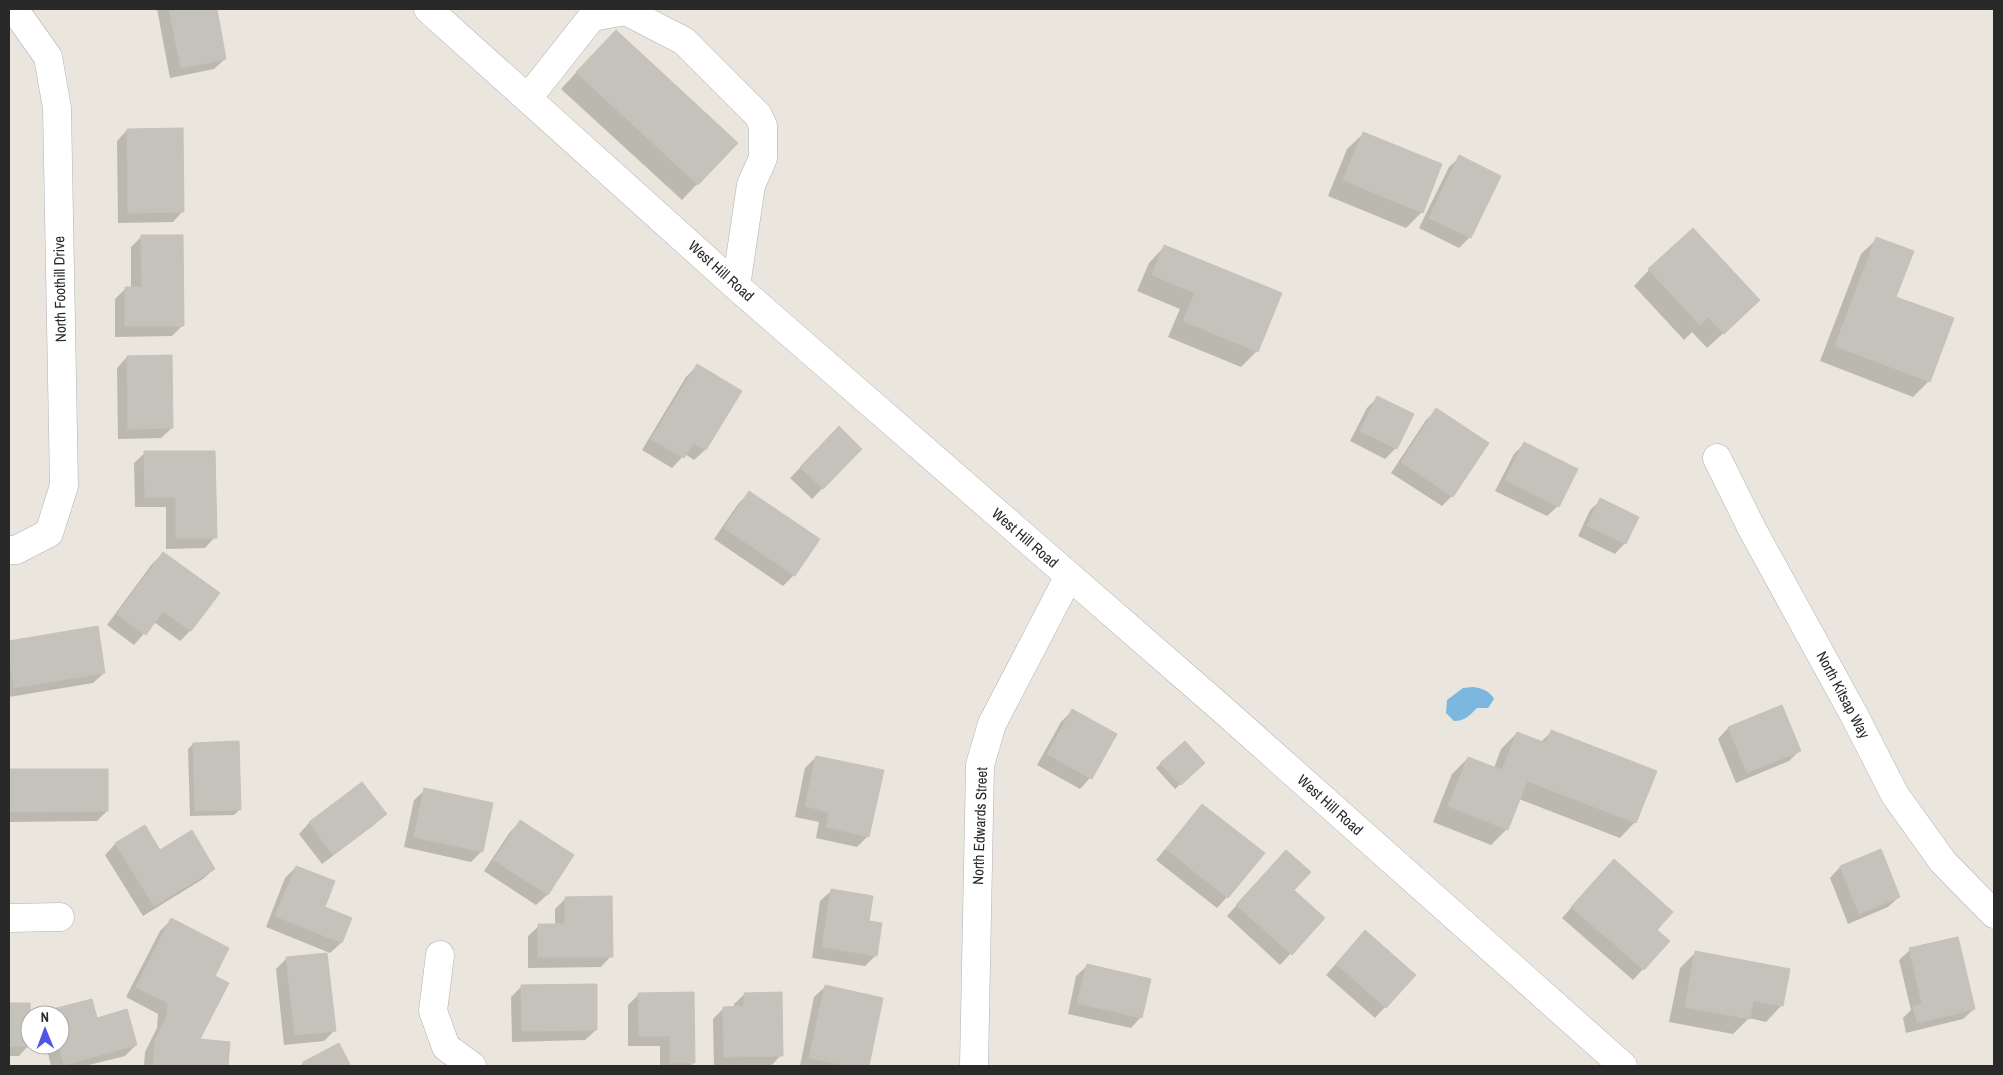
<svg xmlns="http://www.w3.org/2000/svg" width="2003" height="1075" viewBox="0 0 2003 1075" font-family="'Archivo Narrow',sans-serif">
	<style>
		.water { fill: #7cb7df }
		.shadow { fill: #0003 }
		.building { fill: #c5c2bc; stroke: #c5c2b7 }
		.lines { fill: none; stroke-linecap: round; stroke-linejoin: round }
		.minor-casing { stroke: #b0b1bb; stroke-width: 29 }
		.minor { stroke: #fff; stroke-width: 28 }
		.labels { text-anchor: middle; stroke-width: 4; stroke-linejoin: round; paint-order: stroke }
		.street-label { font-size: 15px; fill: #292929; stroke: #fff }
	</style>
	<rect width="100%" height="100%" fill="#eae6dd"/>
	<path class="water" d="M1473,687C1482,688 1490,691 1494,699L1488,708H1477C1470,715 1465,721 1454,721L1446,713L1447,700L1463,688Z"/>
	<path class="shadow" d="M157,9H215L225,59L214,69L170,78Z
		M600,47L697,184L682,200L561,89Z
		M127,130L183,211L173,222L118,223L117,141Z
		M1363,134L1422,212L1406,228L1328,196L1347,149Z
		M1460,157L1470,237L1459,248L1419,228L1449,167Z
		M142,236L183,325L172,336L115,337V299L125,289H131V247Z
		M1877,239L1895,297L1929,381L1913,397L1820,361L1861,254Z
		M1164,247L1257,351L1241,367L1168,337L1180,309L1137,291L1149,263Z
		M1649,270L1742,316L1707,348L1692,332L1684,340L1634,286Z
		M127,357L172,428L161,438L118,439L117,368Z
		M697,366L740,392L705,450L694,460L685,454L672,468L642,450L686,377Z
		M1378,397L1396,448L1385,459L1350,441L1367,408Z
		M1437,410L1452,496L1442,506L1391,473L1426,420Z
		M839,428L860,449L812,499L790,478Z
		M1524,444L1558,506L1547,516L1495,491L1514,454Z
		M145,453L215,537L205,548L166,549V507H135L134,463Z
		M749,493L818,539L794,575L783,586L714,539L738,504Z
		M1601,500L1625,543L1615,554L1578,536L1590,510Z
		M163,553L218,593L190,631L180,641L154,622L134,645L107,625L152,564Z
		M97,628L104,673L93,683L9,697V642Z
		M1781,706L1799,751L1789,761L1736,783L1718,739L1728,728Z
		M1072,711L1115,735L1090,778L1080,789L1037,765L1061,722Z
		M1551,732L1635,822L1620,838L1519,799L1507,829L1491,845L1433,822L1452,774L1468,758L1494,768L1501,749L1517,733L1541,742Z
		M193,744L239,810L234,815L190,816L188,749Z
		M816,757L868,836L857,847L816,838L819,822L795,817L805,768Z
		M1161,763L1198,768L1175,789L1156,768Z
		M107,770V811L97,821L9,822V771Z
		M361,783L385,814L374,825L322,864L299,834L309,823Z
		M425,790L482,851L471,862L404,847L414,800Z
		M1202,805L1227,897L1217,908L1156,860Z
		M520,822L572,855L547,895L536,905L484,871L510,832Z
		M145,827L160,851L214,869L203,879L143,916L105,855L115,844Z
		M1881,851L1899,897L1888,907L1848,924L1830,878L1840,867Z
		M1275,862L1293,890L1323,918L1280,965L1227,916Z
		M296,867L323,908L350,919L341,943L330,953L266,927L285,878Z
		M1603,872L1655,930L1643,969L1633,980L1562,918Z
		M831,891L868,922L876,955L865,966L812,958L820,901Z
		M566,898L611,956L601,967L528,968V936L539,926L555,925V909Z
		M171,920L213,976L198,1040L229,1043L226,1066H144L145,1052L157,1028L158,1014L126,997L160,931Z
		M1355,942L1385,1007L1375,1018L1326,975Z
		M1910,950L1974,1009L1963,1019L1906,1033L1903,1018L1911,1010L1899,960Z
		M1696,952L1781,1006L1766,1022L1749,1018L1733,1034L1669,1022L1680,968Z
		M287,958L334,1031L324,1041L284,1045L276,969Z
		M1087,966L1141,1017L1131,1028L1068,1014L1076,976Z
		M522,986L596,1030L585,1040L512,1042L511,997Z
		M825,987L882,999L868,1066H800L814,997Z
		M745,994L781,1055L771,1066H714L713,1019L724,1008H734V1004Z
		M638,995L694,1062L690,1066H660V1046H628V1005Z
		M29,1004V1045L19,1056H9V1005Z
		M50,1011L96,1019L136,1045L125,1056L85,1066H51L46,1045H60V1015H47Z
		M338,1045L349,1066H300L303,1063Z"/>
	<path class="building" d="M169,9H217L226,59L181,68Z
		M616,30L738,143L698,185L576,72Z
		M183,128L184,212L128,213L127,129Z
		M1363,132L1442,164L1423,213L1343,180Z
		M1459,155L1501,176L1471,238L1429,218Z
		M1693,228L1760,300L1724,334L1708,317L1700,325L1648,269Z
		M141,235H183L184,326H125V287H142Z
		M1876,237L1914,251L1896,297L1954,318L1930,382L1835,346Z
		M1164,245L1282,293L1258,352L1183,321L1195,293L1152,275Z
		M172,355L173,428L128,429L127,356Z
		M697,364L742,391L706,450L693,443L684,458L651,439Z
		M1377,396L1414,414L1397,449L1360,431Z
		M1436,408L1489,443L1453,497L1401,462Z
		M839,426L862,449L823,489L800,467Z
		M1524,442L1578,469L1559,507L1505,480Z
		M144,451H215L217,538H176V497H145Z
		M749,491L820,539L795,576L724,528Z
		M1600,498L1639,517L1626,544L1587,526Z
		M163,552L220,593L191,631L163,611L146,635L117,614Z
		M98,626L105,673L14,688L9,656V641Z
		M1782,705L1801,751L1747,773L1728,727Z
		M1072,709L1117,734L1092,779L1047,754Z
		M1551,730L1657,771L1636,823L1527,781L1508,830L1448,806L1468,757L1502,770L1517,732L1546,743Z
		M239,741L241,810L195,811L193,743Z
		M1185,741L1205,763L1181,785L1160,763Z
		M816,756L884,770L869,837L826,827L829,812L805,806Z
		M9,769H108V811L9,812Z
		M362,782L387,814L333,855L309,822Z
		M424,788L493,803L483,852L414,837Z
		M1202,804L1265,853L1228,898L1166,849Z
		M520,820L574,855L548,895L494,860Z
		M145,825L160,850L192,830L215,869L154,906L115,843Z
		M1881,849L1900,897L1859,914L1840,866Z
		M1286,850L1311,872L1294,890L1325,918L1292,955L1236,905Z
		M1614,859L1673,912L1657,930L1670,941L1644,970L1571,907Z
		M296,866L335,881L325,907L352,918L342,943L275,916Z
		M831,889L873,896L869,921L882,923L877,956L822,947Z
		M612,896L613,957H538V924H565V897Z
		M171,918L229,948L215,976L229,983L200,1039L230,1042L228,1066H153L155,1040L167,1016L168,1003L136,987Z
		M1365,930L1416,975L1386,1008L1336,964Z
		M1958,937L1975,1009L1917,1023L1913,1006L1922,1004L1909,948Z
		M1695,951L1790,969L1783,1006L1753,1001L1750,1019L1685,1007Z
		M327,953L336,1031L295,1035L286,957Z
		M1087,964L1151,979L1142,1018L1077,1003Z
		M597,984V1030L522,1031L521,985Z
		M825,985L883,998L869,1066H850L809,1058Z
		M694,992L695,1063H670V1036H639L638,993Z
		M782,992L783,1056L724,1057L723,1007L744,1006V993Z
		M92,999L97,1018L127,1009L137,1045L64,1065L59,1045L60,1015H51L49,1010Z
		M9,1003H30L31,1046H9Z
		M339,1043L351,1066H305L303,1062Z"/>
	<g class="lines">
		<defs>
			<path id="minor" d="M428,9L736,286L1221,708L1623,1066
				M528,98L592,17L626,11L684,41L758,115L763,126V158L751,185L736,286
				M1717,458L1752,529L1853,713L1895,795L1943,862L1994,914
				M9,550H16L49,533L64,486L57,108L48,57L14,9
				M9,918L60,917
				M440,955L433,1011L446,1047L472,1066
				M974,1066L980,765L992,724L1069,576"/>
		</defs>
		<use href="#minor" class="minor-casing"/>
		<use href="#minor" class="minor"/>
	</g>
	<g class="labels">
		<g class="street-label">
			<text transform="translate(721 271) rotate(42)" y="5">West Hill Road</text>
			<text transform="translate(60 289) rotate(-91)" y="5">North Foothill Drive</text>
			<text transform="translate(1025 538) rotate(41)" y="5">West Hill Road</text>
			<text transform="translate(1843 695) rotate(62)" y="5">North Kitsap Way</text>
			<text transform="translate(1330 805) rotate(42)" y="5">West Hill Road</text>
			<text transform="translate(980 826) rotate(-88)" y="5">North Edwards Street</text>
		</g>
	</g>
	<rect width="2003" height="1075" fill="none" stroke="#292929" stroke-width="20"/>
	<g transform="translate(45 1030) rotate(359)"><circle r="24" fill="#ffffff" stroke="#a9a9a9"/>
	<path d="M0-4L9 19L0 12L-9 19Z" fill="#5056e3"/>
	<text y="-8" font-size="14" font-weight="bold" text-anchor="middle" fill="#292929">N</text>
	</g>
</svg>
